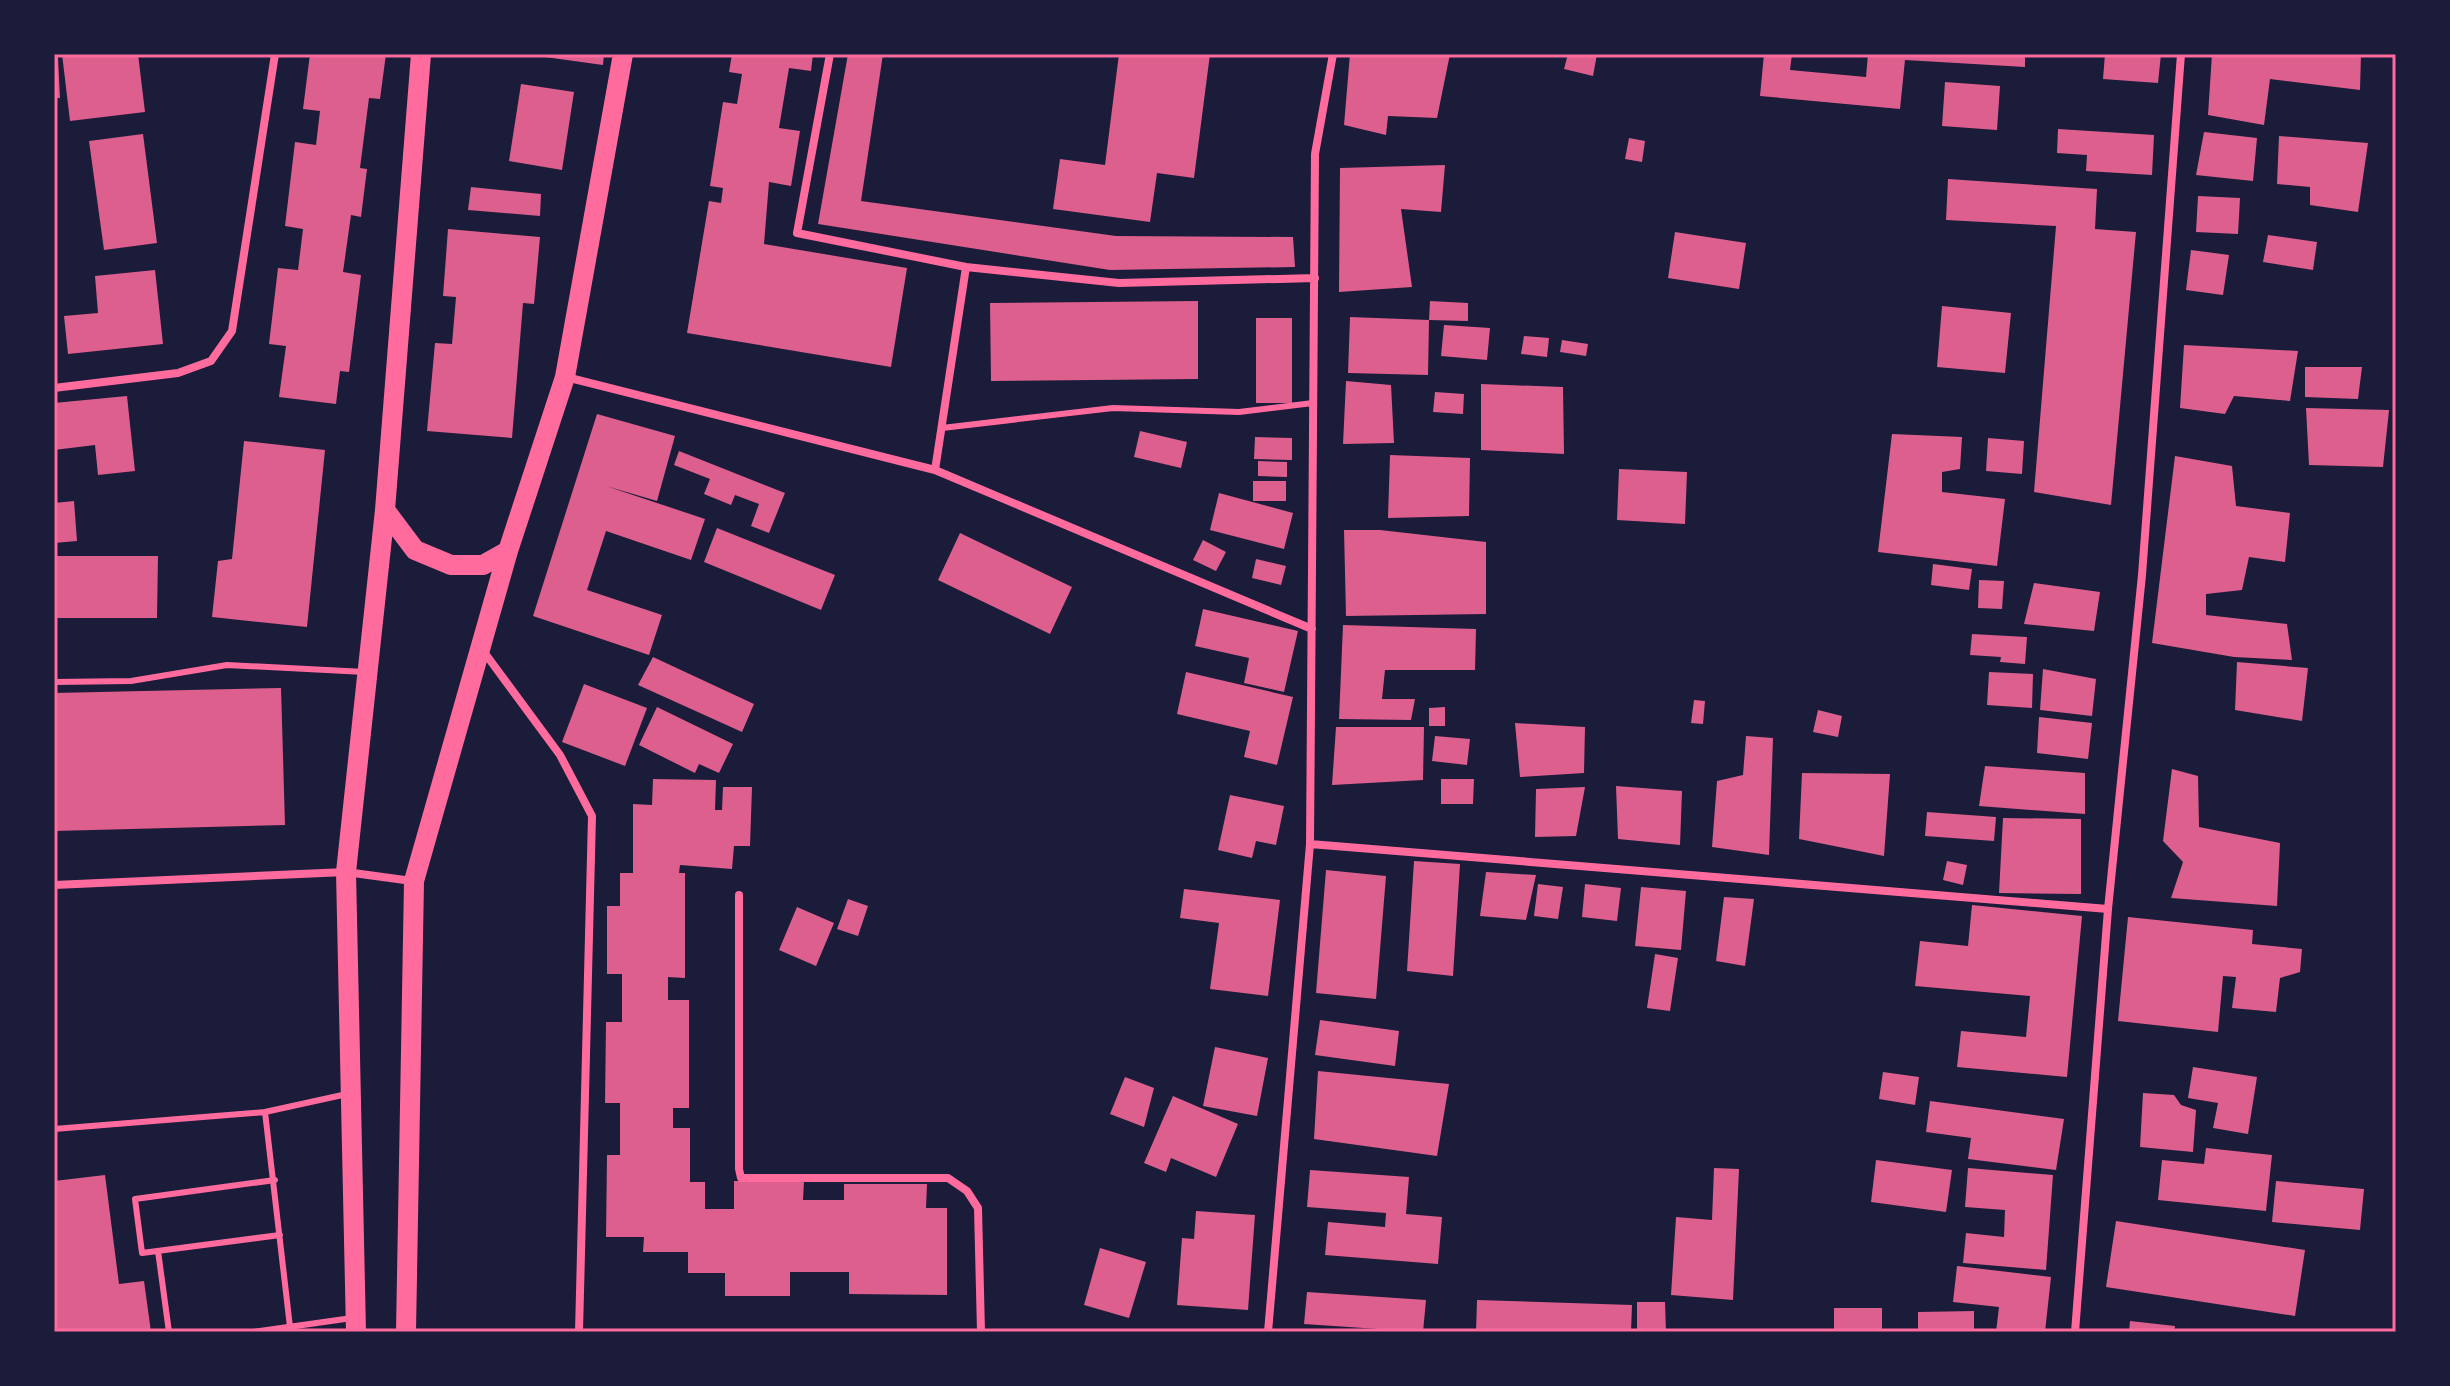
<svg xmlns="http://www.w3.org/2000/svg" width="2450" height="1386" viewBox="0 0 2450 1386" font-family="Overpass,sans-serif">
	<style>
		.building { fill: #dd5f8e }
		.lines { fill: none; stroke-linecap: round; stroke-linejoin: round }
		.service { stroke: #ff6b9d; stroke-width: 6 }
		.minor { stroke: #ff6b9d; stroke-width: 8 }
		.primary { stroke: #ff6b9d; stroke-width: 20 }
		.neatline { fill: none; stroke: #ff6b9d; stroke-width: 3 }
	</style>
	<rect width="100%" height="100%" fill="#1b1b3a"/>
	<path class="building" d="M62,54H138L145,112L70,121Z
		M310,54H386L380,99L369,98L360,168L367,169L361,217L351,215L343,272L361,275L349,372L340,371L336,404L279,397L286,346L269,344L278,268L298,270L303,229L285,226L295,142L316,145L320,111L303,109Z
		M523,54H604L603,65Z
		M732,54H813L811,71L789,68L779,128L800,131L791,186L769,182L764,244L907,268L891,367L687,333L709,201L721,203L723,188L710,186L723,102L737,104L742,74L729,72Z
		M848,54H883L861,201L1116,236L1293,237L1295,267L1110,270L818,224Z
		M1119,54H1210L1194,178L1157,173L1150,222L1053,209L1060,159L1105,165Z
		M1350,54H1450L1437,118L1388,116L1386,135L1344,125Z
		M1568,54H1597L1593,76L1564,69Z
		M1764,54H1792L1790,70L1866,77L1868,54H2025V67L1905,60L1900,109L1760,96Z
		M2105,54H2161L2158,83L2103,79Z
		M2212,54H2361L2360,90L2270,79L2264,125L2208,115Z
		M58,57L60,98H54V58Z
		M1945,82L2000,86L1997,130L1942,126Z
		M521,84L574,92L562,170L509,161Z
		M2058,129L2154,135L2152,175L2086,171L2087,155L2057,153Z
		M2204,132L2257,138L2253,181L2196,175Z
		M143,134L157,243L104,250L89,141Z
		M2279,136L2368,143L2358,212L2310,205V187L2277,184Z
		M1629,138L1645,141L1642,162L1625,159Z
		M1445,165L1441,212L1401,209L1412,287L1339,292L1340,168Z
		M1948,179L2097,189L2095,229L2136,232L2111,505L2034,492L2056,226L1946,220Z
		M471,187L541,194L540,216L468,210Z
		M2198,196L2240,198L2238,234L2196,232Z
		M448,229L540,237L534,304L523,303L512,438L427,431L435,343L452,344L456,297L443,296Z
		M1675,232L1746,243L1739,289L1668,278Z
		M2268,235L2317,242L2313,270L2263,262Z
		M2191,250L2229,255L2223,295L2186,290Z
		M155,270L163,344L68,354L64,316L98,313L95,276Z
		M1198,301V379L991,381L990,303Z
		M1430,301L1468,303V321L1429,320Z
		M1942,306L2011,313L2005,373L1937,367Z
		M1350,317L1429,320L1428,375L1348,373Z
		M1256,318H1292V403H1256Z
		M1444,325L1490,328L1487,360L1441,356Z
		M1524,336L1549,338L1547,357L1521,354Z
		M1562,340L1588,344L1586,356L1560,352Z
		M2184,345L2298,351L2290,401L2234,396L2225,414L2180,408Z
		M2305,367H2362L2358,399L2305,397Z
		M1346,381L1391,385L1394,443L1343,444Z
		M1481,384L1563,387L1564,454L1481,450Z
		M1435,392L1464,394L1463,414L1433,412Z
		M127,396L135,471L98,475L95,445L54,450V403Z
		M2306,408L2389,410L2383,467L2309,465Z
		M597,414L675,436L657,501L606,486L705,519L691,560L606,531L587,590L662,615L649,655L533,616Z
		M1140,431L1187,442L1181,468L1134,457Z
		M1892,434L1962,437L1960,469L1942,472V492L2005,499L1997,566L1878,552Z
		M1255,437L1292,438V460L1254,459Z
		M1988,438L2024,441L2022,474L1986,471Z
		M244,441L325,450L307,627L212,617L218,561L232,559Z
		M679,451L785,493L769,533L751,526L759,504L735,495L731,505L704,494L710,479L674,465Z
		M1390,455L1470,458L1469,516L1388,518Z
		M2175,456L2232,466L2236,506L2290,513L2285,562L2249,557L2242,590L2206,594V615L2287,624L2292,660L2234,657L2152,643Z
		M1258,461L1287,462V477L1258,476Z
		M1619,469L1687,472L1685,524L1617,520Z
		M1253,481H1286V501H1253Z
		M1219,493L1293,513L1284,549L1210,530Z
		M74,501L77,541L54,543V503Z
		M717,528L835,575L821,610L704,562Z
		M1344,530H1380L1486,542V614L1346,616Z
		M960,533L1072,587L1050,634L938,580Z
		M1203,540L1226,552L1216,571L1193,560Z
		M54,556H158L157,618H54Z
		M1256,559L1286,566L1281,585L1252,578Z
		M1933,564L1972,569L1969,590L1931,585Z
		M1979,580L2004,581L2002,609L1978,608Z
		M2034,583L2100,592L2094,631L2024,624Z
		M1203,609L1298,631L1284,692L1244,683L1249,658L1195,646Z
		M1343,625L1476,629L1475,670H1385L1382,699H1415L1411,720L1339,719Z
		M1972,634L2027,637L2025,664L2000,662L2001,657L1970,655Z
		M653,657L754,704L742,732L638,685Z
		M2237,662L2308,668L2302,721L2235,710Z
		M2043,669L2096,679L2092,716L2040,710Z
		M1186,672L1293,697L1277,765L1244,757L1250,731L1177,714Z
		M1989,672L2033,674L2032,708L1987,705Z
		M584,684L647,708L625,766L562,742Z
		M281,688L285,825L54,831V693Z
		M1694,700L1705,701L1703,724L1691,723Z
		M657,707L733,744L719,773L699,764L695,773L639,745Z
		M1445,707V726H1429V708Z
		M1818,710L1842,716L1838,737L1813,732Z
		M2039,717L2092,723L2088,759L2037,753Z
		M1515,723L1585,727L1584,773L1520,777Z
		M1336,727H1424L1423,780L1332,785Z
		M1435,736L1470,739L1467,765L1432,761Z
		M1746,736L1773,738L1769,855L1712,847L1717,781L1743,775Z
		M1985,766L2085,773V814L1979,806Z
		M2172,769L2198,776L2199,827L2280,843L2277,906L2171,898L2183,862L2163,841Z
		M1802,773L1890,774L1884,856L1799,839Z
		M653,779L716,780L715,810H722L723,787H752L750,846H734L732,869L680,865L679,873H685V978L668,977V1000H689V1108H673V1128H690V1182H705V1209H734V1181H804L803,1200H844V1184H927L926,1208H947V1295L849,1294V1272H790V1296H725V1273H688V1252H643L644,1237H606L607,1155H620V1103H605L606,1022H622V974H607V906H620V873H633V804L652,805Z
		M1441,779H1474L1473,804H1441Z
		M1616,786L1682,791L1680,845L1618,839Z
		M1585,787L1576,836L1535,837L1536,789Z
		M1230,795L1284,806L1276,845L1256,841L1252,858L1218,850Z
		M1927,812L1996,817L1994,841L1925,836Z
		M2003,818L2081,819V894L1999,893Z
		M1414,861L1460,864L1453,976L1407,971Z
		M1947,861L1967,865L1963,885L1943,880Z
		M1326,870L1386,876L1376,999L1316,993Z
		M1486,872L1536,875L1526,920L1480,916Z
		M1538,884L1563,887L1558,919L1534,916Z
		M1585,884L1621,888L1617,921L1582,917Z
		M1641,887L1686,891L1681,950L1635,946Z
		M1184,889L1280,900L1268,996L1210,989L1219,923L1180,918Z
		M1724,897L1754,899L1745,966L1716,961Z
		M848,899L868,906L858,936L837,929Z
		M1972,905L2082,916L2067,1077L1957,1067L1961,1031L2026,1037L2030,996L1915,986L1920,941L1968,946Z
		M797,907L834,923L816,966L779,950Z
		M2128,917L2253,930L2252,944L2302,949L2300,972L2280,978L2276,1012L2232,1008L2236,977L2223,976L2218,1032L2118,1021Z
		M1655,954L1678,958L1670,1011L1647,1008Z
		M1320,1020L1399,1031L1395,1066L1315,1055Z
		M1215,1047L1268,1058L1257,1116L1203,1106Z
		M2193,1067L2257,1077L2248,1134L2213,1128L2218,1103L2188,1098Z
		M1318,1071L1449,1084L1437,1156L1314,1139Z
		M1883,1072L1919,1077L1915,1105L1879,1099Z
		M1125,1077L1154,1088L1144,1127L1110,1114Z
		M2143,1093L2174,1095L2181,1105L2196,1110L2193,1152L2140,1147Z
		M1173,1096L1238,1124L1216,1177L1171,1158L1166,1172L1144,1163Z
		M1930,1101L2064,1119L2056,1170L1968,1159L1971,1138L1926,1132Z
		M2206,1148L2272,1155L2266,1211L2158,1200L2162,1160L2204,1164Z
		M1876,1160L1952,1170L1946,1212L1871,1202Z
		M1714,1168L1739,1169L1733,1300L1671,1295L1676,1217L1712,1220Z
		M1968,1168L2053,1175L2046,1270L1963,1263L1966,1233L2004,1237L2005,1210L1965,1207Z
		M1310,1170L1409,1177L1406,1214L1442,1217L1438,1264L1325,1255L1328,1222L1385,1227L1386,1213L1307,1207Z
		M105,1175L119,1284L144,1281L151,1332H54V1181Z
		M2276,1181L2364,1189L2360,1230L2272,1222Z
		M1196,1211L1255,1215L1248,1310L1177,1305L1182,1238L1194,1239Z
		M2116,1221L2305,1250L2295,1316L2106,1287Z
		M1100,1248L1146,1262L1129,1318L1084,1305Z
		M1957,1266L2051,1277L2045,1332H1996L1999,1307L1953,1302Z
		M1307,1292L1426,1300L1423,1332L1304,1324Z
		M1477,1300L1632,1305L1631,1332H1476Z
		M1637,1302H1665L1666,1332H1637Z
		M1834,1308H1882V1332H1834Z
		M1974,1311V1332H1918V1312Z
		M2130,1321L2175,1326L2174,1332H2129Z"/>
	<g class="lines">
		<path class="service" d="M942,428L1113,408L1239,412L1313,403
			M54,682L131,681L227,665L365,672
			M265,1112L290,1327
			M54,1129L265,1112L347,1094
			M275,1180L135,1199L142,1253L280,1235
			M158,1251L169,1332
			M253,1332L352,1318"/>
		<path class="minor" d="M830,54L797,233L966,267L1119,283L1315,278
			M566,377L935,470L1312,629
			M54,388L178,373L211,361L232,331L275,54
			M935,470L966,267
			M484,652L560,755L592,816L579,1332
			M1310,844L2108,909
			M54,885L346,872L412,881
			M739,895V1169L741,1178H948L967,1191L978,1208L981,1332
			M1268,1332L1310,844L1315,154L1333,54
			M2075,1332L2108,909L2142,575L2181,54"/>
		<path class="primary" d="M385,510L415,550L451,565H483L508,551
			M356,1332L346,872L385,510L421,54
			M406,1332L414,881L508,551L565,377L623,54"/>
	</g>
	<rect width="2450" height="1386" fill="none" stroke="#1b1b3a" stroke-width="112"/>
	<rect x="56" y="56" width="2338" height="1274" class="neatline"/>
</svg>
